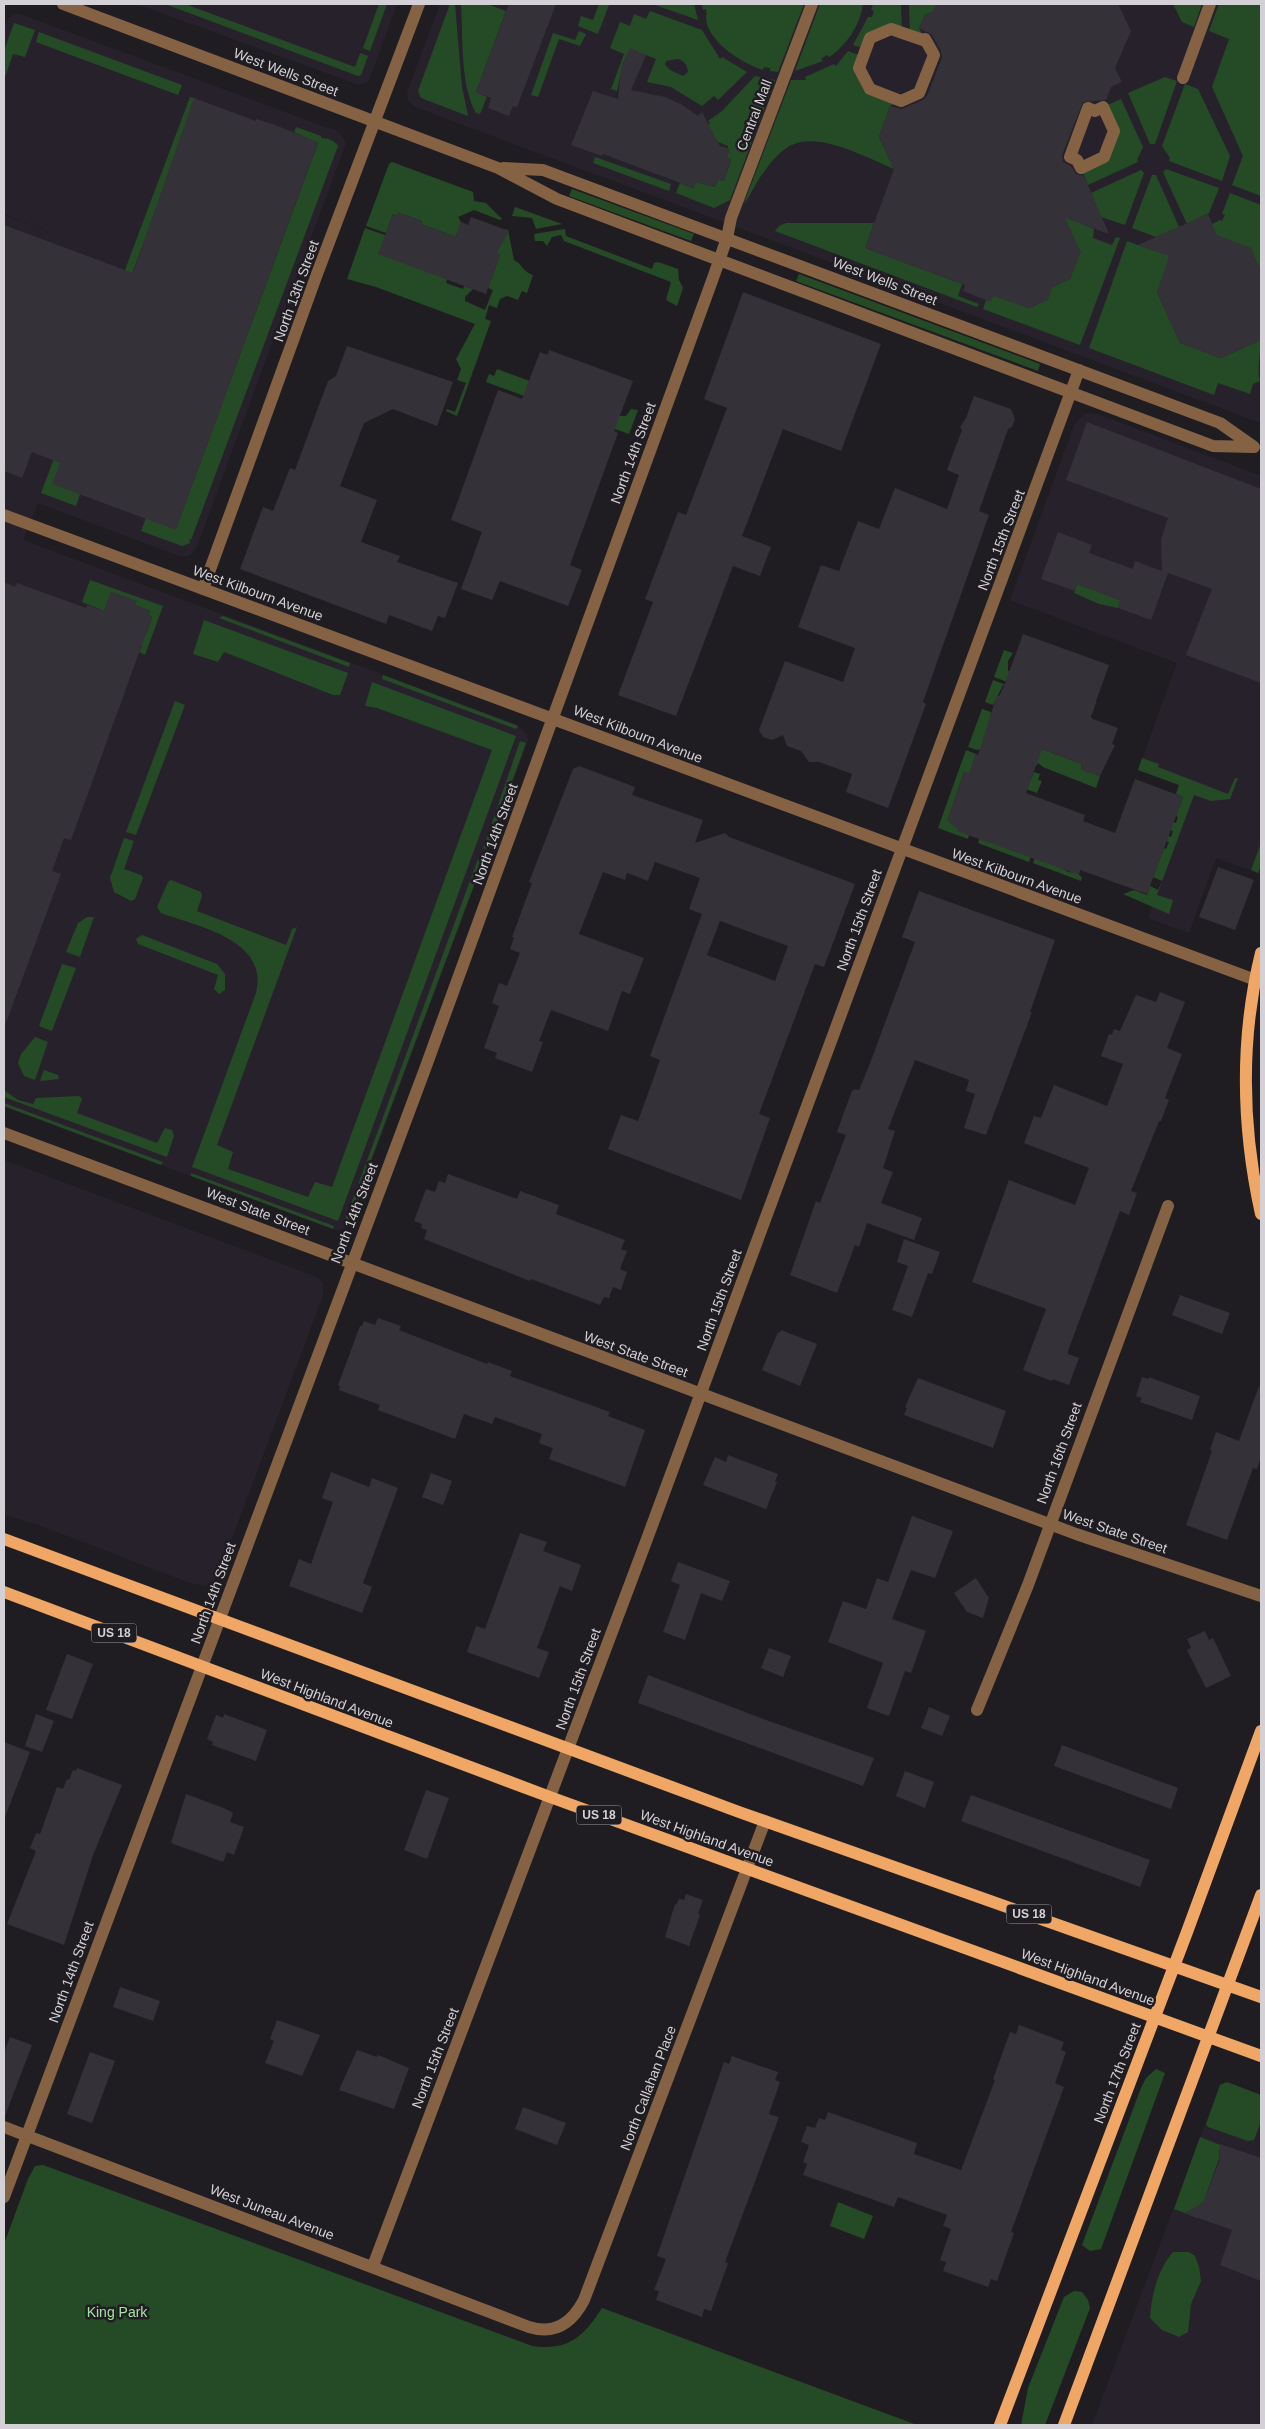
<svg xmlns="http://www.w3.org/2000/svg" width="1265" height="2429" viewBox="0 0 1265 2429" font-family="Helvetica,sans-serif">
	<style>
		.built { fill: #27212c }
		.green { fill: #254b26; fill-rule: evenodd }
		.building { fill: #353138; fill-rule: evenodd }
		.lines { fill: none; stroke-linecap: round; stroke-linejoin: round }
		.minor { stroke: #856244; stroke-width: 12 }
		.major { stroke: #f0a765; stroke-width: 12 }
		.labels { text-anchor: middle; stroke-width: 5; stroke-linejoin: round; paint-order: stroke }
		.shield { fill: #201d22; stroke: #9d9b9f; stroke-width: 1 }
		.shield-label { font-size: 12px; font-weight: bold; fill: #d3d1d5 }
		.street-label { font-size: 14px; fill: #d3d1d5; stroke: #201d22 }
		.park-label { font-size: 14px; fill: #a2e3a2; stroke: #201d22 }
	</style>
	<rect width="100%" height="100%" fill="#201d22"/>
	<path class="built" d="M137,4H397L370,78L366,83L359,85Z
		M440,4H1261V423L415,107L408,100L407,92Z
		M14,14H20L339,132L346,143L196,549L188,556H179L38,503L23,540L518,725L527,735L528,741L350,1220L347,1227L338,1231L4,1107V215L62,237L4,214V27L8,19Z
		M1085,413L1098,414L1261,476V874L1216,858L1189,933L1148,918L1195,791L1138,770L1177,663L1010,600L1075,423Z
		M4,1160L317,1277L323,1284V1295L218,1576L210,1584L205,1586L190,1583L39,1525L4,1515Z
		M1227,2082L1261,2095V2425H1092L1220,2085Z"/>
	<path class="green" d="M165,4H185L355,67L360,53L368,56L361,75L358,76Z
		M379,4H387L370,51L363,48Z
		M450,4L455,5L462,87L468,116L421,98L418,91Z
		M461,4H487L506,11L476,92L487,97L480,114L476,113C460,85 463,36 461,4Z
		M599,4L609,5L598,34L578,26L581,16L593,20Z
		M652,4H694L698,20Z
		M702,4H804L778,72L770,71V68L764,67L763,70C743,64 708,42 706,19C706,16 707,14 706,9L703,10Z
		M820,4H863C860,25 847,45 829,57L827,55L821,59L823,61L795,71Z
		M873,4H901L902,33L891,29L866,49L853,45L868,17H872L874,11L871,10Z
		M909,4H936L938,9L925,15L919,28L925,39L910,36Z
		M1173,4H1202L1194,27L1182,22Z
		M1219,4H1261V196L1232,185L1243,156L1212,87L1229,39L1209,31Z
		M650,11L702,30L720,59L722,57L747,72L718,100L714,96L702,106L671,87L647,82L656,59L631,49L623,63L617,91L611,89L624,54L610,48L620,22L630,26L634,14L646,19ZM678,59C685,61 687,65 688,72L683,76L670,70L665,65L666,61Z
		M14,23L35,30L25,57L13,54L4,80V51Z
		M579,31L586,34L580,46L559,39L538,97L531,95L553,33L575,40Z
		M39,32L182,85L178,95L36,42Z
		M848,51L863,57L870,89L901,101L890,106L879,137L894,169C867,158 816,129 788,147C778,153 770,163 764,172C758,178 748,201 744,203L791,80H806L805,77L834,64L836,66Z
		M755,76L775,80L730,200L714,208L676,193L680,183L693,188L696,182L715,187L719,179L724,181L731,160L727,158L728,146L718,142L707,126L710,123L708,121L722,111Z
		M1165,77L1177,81L1155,144H1150L1128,93Z
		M1185,84L1198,89L1230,156L1222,181L1169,161L1170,158L1162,146Z
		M190,97L194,98L188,121L86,400L80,494L76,506L41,493Z
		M1121,99L1143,147L1137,160L1138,162L1088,185L1081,168L1104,157L1114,131L1103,107Z
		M296,127L321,136V138C326,139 333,138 338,146L191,540L189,539L190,543L182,546L141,531L146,518L176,529L318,143L294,132Z
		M595,157L671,184L669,191L593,163Z
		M392,162L473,192L474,201L486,203L502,219L500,220L474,210L458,217L461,222L456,237L421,224L422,221L399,213L397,216L393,214L386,233L366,226L389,164Z
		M1166,169L1219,188L1209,213L1187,224L1163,172Z
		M1141,170L1144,173L1125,225L1101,217L1091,193Z
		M1152,175H1156L1179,227L1156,237L1132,228Z
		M572,189L694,234L691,241L569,196Z
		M1230,193L1261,205V271L1250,248L1199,231L1220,220L1222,221L1225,215L1222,214Z
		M515,207L562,224L536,229L532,218L512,216Z
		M1064,216L1094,229L1093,238L1112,245L1116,237L1120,238L1080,345L983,309L986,300L991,301L993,295L1029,308L1047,300L1052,287L1070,279L1080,252Z
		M786,223H874L865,248L962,284L958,296L979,304L977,307L775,231L779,226Z
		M365,228L385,235L447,279L446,283L463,289L464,286L473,289L465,297V301L485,310L493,290L488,288L500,255L496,253L505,229L508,230L514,260C522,264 523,272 533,275L527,293L522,291L518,300L507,296L500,299L497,308L489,305L485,319L491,321L457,416L446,411L447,409L455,412L466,383L457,380L461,369L456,359L475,324L376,287L347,279Z
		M565,229L566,236L652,269L654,263L658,262L678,269L679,280L683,288L677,306L666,300L671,282L564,241L561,235L552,237L547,246L543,241H535L534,234Z
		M1127,241L1155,251L1176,242L1157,292L1180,343L1221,358L1261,340C1261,354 1256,368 1260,381L1253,384L1250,394L1218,383L1214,395L1089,348Z
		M799,274L1040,364L1038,371L796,281Z
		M497,369L612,412L616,416H626L631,409L638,410L629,434L486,382L489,374L494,376Z
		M90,580L163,606L145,655L139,652L142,647L138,645L147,632L152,617L148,615L150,611L135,605L136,601L111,592L104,611L82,602Z
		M1077,584L1120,600L1118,608L1099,604L1074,593Z
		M223,616L350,663L349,667L219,618Z
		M204,620L348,673L340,695H333L224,652L218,662L193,654Z
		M1004,650L1013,653L1008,661V671L1014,672L1096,702L1092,714L994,677Z
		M383,675L518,726L516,729L382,679Z
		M993,680L1091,717L1095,725L1003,685L993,705L985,702Z
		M372,682L516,736L338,1221L192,1167L256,993C269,939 198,927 161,913L157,907L168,882L171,880L201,892L202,896L197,911L286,945L292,929L297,927L217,1145L233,1152L228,1169L308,1197L315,1182L332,1187L492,750L377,708L365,706Z
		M175,701L185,705L136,835L126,832Z
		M982,709L991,712L990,716L1012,738L1082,764L1081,769L1100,776L1096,788L1043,767L1038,763L1036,766L985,748L977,750L968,747Z
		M520,741L526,743L488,848L483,849Z
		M966,750L976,754L972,766L1028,786L1034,772L1040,774L1038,780L1042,781L1037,793L997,778L995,783L964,772L948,819L969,835L968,839L938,828Z
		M1142,758L1159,764L1158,767L1228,794L1235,778H1238L1230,799L1211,801L1194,795L1157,895L1173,900L1169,914L1123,894L1134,890L1147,895L1150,886L1158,890L1162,881L1153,877L1164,848L1166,849L1169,842L1166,841L1168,836L1171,837L1173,831L1170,830L1173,822L1176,823L1178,817L1176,816L1183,797L1176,794L1179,785L1138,770Z
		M997,790L1033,851L1029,862L978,843Z
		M124,838L134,841L124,869L141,875L143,878L135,899L131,901L114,892L110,878Z
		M1261,843V866L1258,873L1251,870Z
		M1037,852L1068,872L1076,873L1082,877L1081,881L1033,863Z
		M478,859L482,864L347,1224L344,1223Z
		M87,917H94L80,957L66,952L78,923Z
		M142,935L217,964L225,974V990L219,994L214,989L218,975L138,944L136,939Z
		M62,964L76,968L52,1031L39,1026Z
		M35,1037L48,1042L35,1080L24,1076L18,1063L21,1054Z
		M44,1070L58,1075L59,1079L40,1081Z
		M4,1090L18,1100L33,1104L36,1098L79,1096L82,1099L77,1113L157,1143L165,1128L172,1130L174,1136L167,1157L4,1097Z
		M4,1103L163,1162L161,1165L4,1106Z
		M191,1173L334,1226L333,1229L191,1176Z
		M1156,2069L1165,2073L1101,2249L1090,2251L1082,2245L1141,2088L1146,2078Z
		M1227,2082L1261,2095V2121L1254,2140L1248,2141L1208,2127L1206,2124L1220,2085Z
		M1200,2137L1223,2146L1219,2151V2159L1203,2203L1197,2207V2218L1174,2209Z
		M43,2165L532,2346C569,2351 583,2337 602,2308L917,2425H4V2244L28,2179L35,2166Z
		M838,2202L873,2216L864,2239L830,2226Z
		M1173,2252H1189L1195,2256L1199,2267L1201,2281L1191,2304L1188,2332L1179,2337L1162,2330L1150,2318C1151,2296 1158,2269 1173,2252Z
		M1074,2291L1082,2292L1088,2300L1090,2308L1045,2425H1021L1028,2388L1064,2297Z"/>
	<path class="building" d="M509,4H556L517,107L513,106L509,116L488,108L491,98L476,92Z
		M936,4H1118L1131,31L1115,68L1122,82L1111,87L1106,100L1083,102L1062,155L1063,162L1071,166L1076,174L1084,176L1109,234L1065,218L1081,252L1070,279L1052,287L1048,300L1029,308L993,296L991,302L963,291L965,285L865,248L894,169L879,137L890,106L902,109L923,100L927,96L942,58L941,51L932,35L919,28L925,15L933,11Z
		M630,48L646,55L631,90L665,97L681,104L698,116L702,112L720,146L730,149L727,158L731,159L724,181L719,179L715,187L696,182L694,188L603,154L602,156L571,145L593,91L618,99L621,68Z
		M194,98L256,121V119L275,125L318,142L176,530L52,484L60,463L32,452L22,478L4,471V225L133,273Z
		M399,213L422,221L421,224L456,237L461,222L468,225L471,217L509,231L497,253L500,255L486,294L378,254L393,214L397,216Z
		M1208,214L1217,235L1251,248L1261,271V340L1221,358L1180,343L1157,292L1169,256L1138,245Z
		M743,292L881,344L841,451L783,429L742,536L771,547L760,576L733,566L676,716L618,695L653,602L645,599L678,512L686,515L727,408L704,399Z
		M347,346L453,382L437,426L393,409L364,423L340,486L377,500L361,542L400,556L397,562L458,583L445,618L438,616L432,631L389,615L386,624L240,569L263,507L273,511L290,468L295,470L328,381L336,376Z
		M549,350L633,381L614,431L618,433L570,565L582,570L568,606L500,581L492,600L461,589L482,532L451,520L498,390L522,399L540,352L548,355Z
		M974,396L1011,409L1015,419L1012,427L1008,429L979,511L989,515L923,702L926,704L888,808L846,792L852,774L819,762H809L801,751L787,746L783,735L772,740L763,737L759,730L785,661L843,682L855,648L798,627L821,565L839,571L858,521L879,529L895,488L947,509L959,475L947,470L962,430L960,427L966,418Z
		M1087,422L1261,489V683L1186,655L1212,589L1168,573L1151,620L1118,608L1120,600L1077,584L1075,591L1041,579L1058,532L1092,545L1089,553L1133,569L1135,561L1162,571L1161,540L1168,518L1066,480Z
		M4,582L15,587L17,583L86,608L87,605L104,611L111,592L137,601L135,605L150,611L148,615L152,617L71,840L64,838L52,871L61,874L6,1023H4Z
		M1023,634L1109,665L1090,718L1118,728L1112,744L1115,745L1100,776L1081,769L1082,764L1042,749L1026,793L1085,815L1083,821L1115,833L1135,779L1183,797L1147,894L1080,870L1079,875L957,831L958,829L947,821L964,772L969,773L976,754L978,755L997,695L999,696L1004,686Z
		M579,766L635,787L632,795L703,820L695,843L725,833L729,837L855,884L824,967L815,964L759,1114L770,1118L741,1200L608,1149L621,1115L638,1121L660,1060L650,1056L702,914L689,909L700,878L655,862L648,881L627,873L625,880L603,872L579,934L644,958L630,994L622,991L608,1031L551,1010L539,1041L543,1042L532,1072L495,1058L497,1053L484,1048L499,1006L492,1003L499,983L507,986L520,953L510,949L514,937H512L532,883L529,882L573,769ZM720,921L788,946L775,981L707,955Z
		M1218,867L1254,880L1235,930L1199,917Z
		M919,891L1055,940L1030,1012H1032L986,1135L964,1128L975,1094L966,1091L969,1080L915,1060L888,1129L895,1131L883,1168L893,1172L881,1203L922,1218L914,1240L867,1223L859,1247L855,1245L837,1293L790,1275L816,1201L820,1203L846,1135L837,1132L843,1115L852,1091L855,1089L859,1090L869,1066L915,942L902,937Z
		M1160,992L1185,1002L1167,1048L1182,1054L1165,1098L1169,1100L1161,1121H1159L1131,1191L1137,1193L1129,1215L1120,1211L1068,1351V1354L1079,1358L1069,1385L1053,1379L1052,1381L1023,1370L1046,1309L972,1282L1009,1180L1075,1205L1089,1168L1024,1143L1034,1116L1041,1118L1054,1085L1107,1106L1123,1064L1101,1056L1109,1034L1112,1035L1114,1029L1120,1031L1136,995L1156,1002Z
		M448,1174L517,1199L520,1191L559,1205L556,1214L625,1240L621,1249L627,1251L620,1269L627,1272L621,1290L613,1287L609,1298L604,1297L600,1305L531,1279L530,1281L424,1239L427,1230L421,1228L422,1224L414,1221L426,1189L435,1192L439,1181L445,1183Z
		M904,1239L940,1252L932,1274L928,1273L912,1317L892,1310L908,1266L897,1262Z
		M1180,1295L1230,1313L1222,1334L1172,1315Z
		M378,1318L401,1326L399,1330L487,1364L488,1362L512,1371L510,1376L610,1412L608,1416L645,1430L625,1487L549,1459L553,1448L539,1443L542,1434L495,1417L492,1424L464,1414L455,1439L378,1410L380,1405L339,1390L340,1386L338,1385L360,1326H362L364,1321L375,1325Z
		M781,1330L817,1344L800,1386L762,1370L778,1332L780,1333Z
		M1142,1377L1149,1379V1377L1200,1396L1192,1420L1140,1402L1142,1398L1136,1396Z
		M918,1378L1006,1411L993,1448L904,1415L907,1408L905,1407Z
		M1259,1386L1261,1387V1457L1257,1469L1253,1468L1227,1540L1186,1525L1212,1451L1210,1450L1216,1432L1239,1441Z
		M728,1455L778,1474L775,1481L777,1482L766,1509L703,1485L715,1457L726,1462Z
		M331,1472L369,1487L372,1478L398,1488L363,1583L372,1587L362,1613L289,1586L299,1559L311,1564L333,1502L322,1498Z
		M431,1473L452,1481L443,1505L422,1497Z
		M912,1516L953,1531L935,1578L911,1570L892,1619L926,1631L911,1673L905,1671L889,1716L867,1708L883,1663L828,1642L843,1601L866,1609L877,1578L888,1582Z
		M520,1533L547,1542L543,1551L581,1565L572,1591L560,1586L537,1648L549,1652L539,1678L467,1652L476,1626L485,1629Z
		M678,1562L730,1581L722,1601L701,1593L685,1640L663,1632L680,1585L671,1581Z
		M976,1578L989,1598L983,1618L967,1612L954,1593Z
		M1205,1631L1209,1640L1213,1638L1231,1676L1206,1688L1187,1650L1191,1648L1187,1639Z
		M769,1648L791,1656L783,1677L761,1668Z
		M67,1654L93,1664L72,1719L46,1710Z
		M648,1675L766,1720L874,1758L863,1786L638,1703Z
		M929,1707L950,1716L942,1736L921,1728Z
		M36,1714L54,1721L42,1752L25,1746Z
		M224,1714L267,1730L256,1761L212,1745L213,1742L207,1739L216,1715L223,1718Z
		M4,1742L30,1752L5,1817H4Z
		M1062,1745L1178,1788L1171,1809L1054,1766Z
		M77,1768L122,1785L93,1855L64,1945L7,1924L34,1856L36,1851L30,1848L36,1833L40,1834L57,1787L63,1789L67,1779L69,1780L73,1770L76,1771Z
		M905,1771L934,1782L925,1808L896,1796Z
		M426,1790L449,1798L427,1859L404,1850Z
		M186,1794L226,1809L233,1813L230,1822L244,1827L234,1855L227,1852L223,1862L171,1843Z
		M971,1795L1150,1860L1140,1887L961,1821Z
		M686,1894L703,1900L698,1914L700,1915L689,1946L665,1937L675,1904L676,1905L679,1899L684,1900Z
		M120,1987L160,2001L153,2021L113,2007Z
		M277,2020L320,2035L302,2076L265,2063L274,2041L270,2039Z
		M1019,2025L1064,2042L1061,2050L1066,2052L1055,2083L1064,2087L1011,2232L1014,2233L997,2281L991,2279L988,2287L943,2271L946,2262L940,2260L951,2229L943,2226L947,2215L898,2197L894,2207L803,2175L807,2164L803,2162L809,2145L801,2142L807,2126L815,2128L819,2118L825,2120L828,2112L917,2143L914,2154L961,2170L995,2080L993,2079L1010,2032L1016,2034Z
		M10,2037L32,2045L5,2116L4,2115V2053Z
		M357,2050L377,2057L378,2055L409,2068L394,2109L339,2090Z
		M90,2052L115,2061L92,2123L67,2114Z
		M732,2056L778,2072L775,2080L780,2082L769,2114L779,2117L725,2262L728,2263L711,2311L704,2309L702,2317L656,2300L659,2291L654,2290L666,2259L657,2256L724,2062L729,2064Z
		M523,2107L566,2123L557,2145L515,2129Z
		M1220,2144L1261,2158V2281L1220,2265L1232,2230L1184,2213L1203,2203L1219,2162Z"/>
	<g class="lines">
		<path class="minor" d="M63,4L498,168L557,199L1213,446L1253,447
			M891,29L923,40L925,39L934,55L919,93L901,101L870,89L859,68L870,38Z
			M1183,78L1210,4
			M1103,107L1114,131L1104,157L1081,168L1077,160L1070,157L1088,108L1095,111Z
			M503,168L543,170L1220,423L1254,447
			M4,515L1261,982
			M203,589L317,274L419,4
			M4,1133L1076,1534L1261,1596
			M977,1710L1028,1585L1168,1206
			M4,2127L529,2327C555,2335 572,2323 584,2300L765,1821
			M4,2197L425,1069L713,278L727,238L731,218L812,4
			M373,2266L647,1539L1079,370"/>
		<path class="major" d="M1261,953C1240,1039 1242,1128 1261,1214
			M4,1539L739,1812L1261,1997
			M4,1592L550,1797L1261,2056
			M1000,2425L1187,1932L1261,1731
			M1064,2425L1261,1895"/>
	</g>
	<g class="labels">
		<g class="shield">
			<rect x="91.5" y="1623.5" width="45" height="19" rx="4"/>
			<rect x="576.5" y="1805.5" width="45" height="19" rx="4"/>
			<rect x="1006.5" y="1904.5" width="45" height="19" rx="4"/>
		</g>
		<g class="shield-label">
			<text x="114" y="1637">US 18</text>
			<text x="599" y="1819">US 18</text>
			<text x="1029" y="1918">US 18</text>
		</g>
		<g class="street-label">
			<text transform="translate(286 72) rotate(21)" y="5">West Wells Street</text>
			<text transform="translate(754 115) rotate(-69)" y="5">Central Mall</text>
			<text transform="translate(885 281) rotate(21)" y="5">West Wells Street</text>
			<text transform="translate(296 291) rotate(-70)" y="5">North 13th Street</text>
			<text transform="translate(633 453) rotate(-70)" y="5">North 14th Street</text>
			<text transform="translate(1001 540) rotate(-69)" y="5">North 15th Street</text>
			<text transform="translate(258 593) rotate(20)" y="5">West Kilbourn Avenue</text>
			<text transform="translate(638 734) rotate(21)" y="5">West Kilbourn Avenue</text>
			<text transform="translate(495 834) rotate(-70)" y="5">North 14th Street</text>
			<text transform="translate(1017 876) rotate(20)" y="5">West Kilbourn Avenue</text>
			<text transform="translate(859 920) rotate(-70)" y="5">North 15th Street</text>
			<text transform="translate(258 1211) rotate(21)" y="5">West State Street</text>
			<text transform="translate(354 1213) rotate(-69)" y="5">North 14th Street</text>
			<text transform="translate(719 1300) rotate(-70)" y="5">North 15th Street</text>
			<text transform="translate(636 1354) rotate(20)" y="5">West State Street</text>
			<text transform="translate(1059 1453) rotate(-70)" y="5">North 16th Street</text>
			<text transform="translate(1115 1531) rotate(19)" y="5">West State Street</text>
			<text transform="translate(213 1593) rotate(-70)" y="5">North 14th Street</text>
			<text transform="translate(578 1679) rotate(-70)" y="5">North 15th Street</text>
			<text transform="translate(327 1698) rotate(21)" y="5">West Highland Avenue</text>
			<text transform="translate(707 1838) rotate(20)" y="5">West Highland Avenue</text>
			<text transform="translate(71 1972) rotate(-70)" y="5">North 14th Street</text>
			<text transform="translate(1088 1977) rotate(20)" y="5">West Highland Avenue</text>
			<text transform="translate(435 2058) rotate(-69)" y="5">North 15th Street</text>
			<text transform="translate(1117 2073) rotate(-69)" y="5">North 17th Street</text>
			<text transform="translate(648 2088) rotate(-69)" y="5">North Callahan Place</text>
			<text transform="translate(272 2212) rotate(21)" y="5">West Juneau Avenue</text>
		</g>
		<g class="park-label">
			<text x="117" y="2317">King Park</text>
		</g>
	</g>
	<rect width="1265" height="2429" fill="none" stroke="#d3d1d5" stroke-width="10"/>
</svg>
